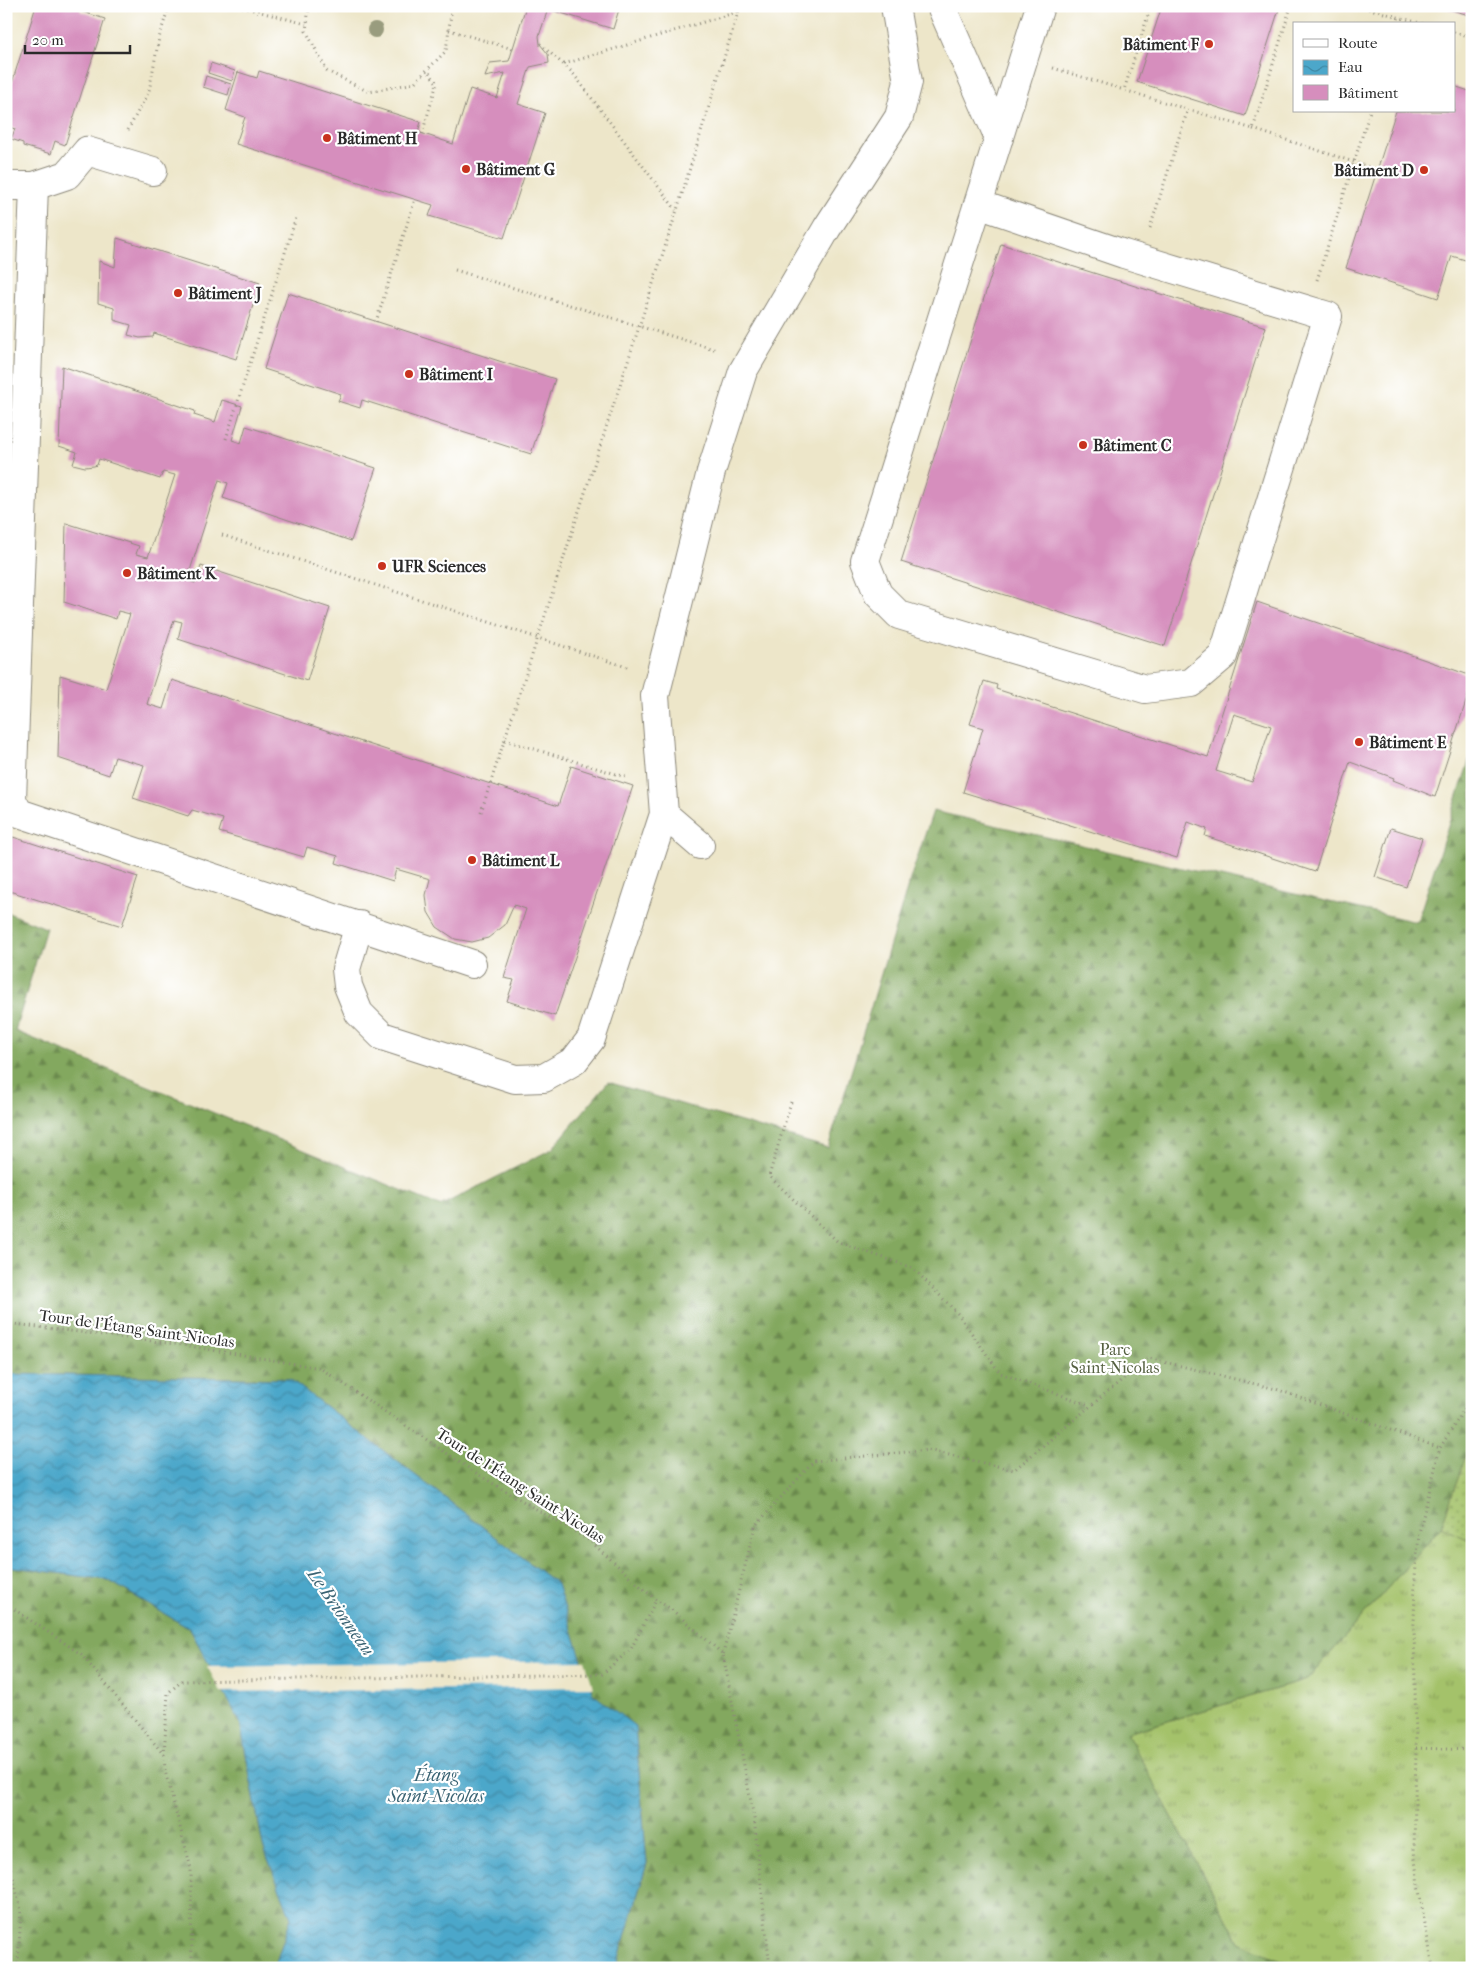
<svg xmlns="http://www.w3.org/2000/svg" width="1478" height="1974" viewBox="0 0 1478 1974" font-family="'IM FELL French Canon',serif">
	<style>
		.grass { fill: url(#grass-tufts); stroke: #68764a }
		.forest { fill: url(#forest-firs); stroke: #576a44 }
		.park { fill: url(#park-dots); stroke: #68764a }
		.water { fill: url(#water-waves); stroke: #3c697a }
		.pier { fill: #ede6c9 }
		.building { fill: #d68ebd; fill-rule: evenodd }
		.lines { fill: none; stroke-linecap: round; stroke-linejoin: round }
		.minor-casing { stroke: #8c887a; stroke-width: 30 }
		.path { stroke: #8c887a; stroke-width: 3; stroke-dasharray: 1 4; stroke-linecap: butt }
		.minor { stroke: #fff; stroke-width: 28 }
		.tree { fill: #999c7e }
		.poi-dot { fill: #c8321e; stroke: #fff; stroke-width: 2 }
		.labels { text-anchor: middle; stroke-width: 4.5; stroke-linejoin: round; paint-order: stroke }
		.poi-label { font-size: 16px; font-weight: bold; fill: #2b2b2b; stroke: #fff; text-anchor: start }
		.street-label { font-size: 16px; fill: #2b2b2b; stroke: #fff }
		.park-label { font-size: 16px; fill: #556041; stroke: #fff }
		.water-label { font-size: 18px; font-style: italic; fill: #3a6373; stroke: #fff }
	</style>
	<defs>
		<pattern id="grass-tufts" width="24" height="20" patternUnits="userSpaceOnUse" patternTransform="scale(1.25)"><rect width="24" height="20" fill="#a4c26a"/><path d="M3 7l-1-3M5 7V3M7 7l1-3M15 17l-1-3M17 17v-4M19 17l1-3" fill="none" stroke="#869e57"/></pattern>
		<pattern id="forest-firs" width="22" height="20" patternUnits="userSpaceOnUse" patternTransform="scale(1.25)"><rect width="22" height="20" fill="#83a85e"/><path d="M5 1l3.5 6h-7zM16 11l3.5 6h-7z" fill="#6b894e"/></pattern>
		<pattern id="park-dots" width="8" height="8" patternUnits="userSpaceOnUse" patternTransform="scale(1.25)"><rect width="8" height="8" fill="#a4c26a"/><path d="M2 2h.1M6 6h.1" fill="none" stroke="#869e57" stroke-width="1.8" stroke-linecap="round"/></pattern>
		<pattern id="water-waves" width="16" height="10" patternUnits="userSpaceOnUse" patternTransform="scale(1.25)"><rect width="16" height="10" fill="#4ca7ca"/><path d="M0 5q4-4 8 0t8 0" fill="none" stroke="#3f88a4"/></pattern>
	</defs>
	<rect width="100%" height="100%" fill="#fff"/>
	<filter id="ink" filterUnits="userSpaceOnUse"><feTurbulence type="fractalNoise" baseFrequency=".02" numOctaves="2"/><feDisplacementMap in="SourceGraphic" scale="10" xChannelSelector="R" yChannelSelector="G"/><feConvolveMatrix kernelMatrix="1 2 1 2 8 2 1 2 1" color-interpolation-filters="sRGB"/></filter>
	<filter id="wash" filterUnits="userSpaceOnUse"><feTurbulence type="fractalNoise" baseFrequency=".0096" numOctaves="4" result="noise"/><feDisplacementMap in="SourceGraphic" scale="20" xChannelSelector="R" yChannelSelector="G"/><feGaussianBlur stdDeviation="1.12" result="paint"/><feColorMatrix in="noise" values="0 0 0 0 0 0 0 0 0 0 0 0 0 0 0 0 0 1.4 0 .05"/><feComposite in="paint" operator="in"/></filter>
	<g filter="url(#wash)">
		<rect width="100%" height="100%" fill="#ede6c9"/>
		<path class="grass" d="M1441,1527L1472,1541V1968H1299L1239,1942L1127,1733L1307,1680Z"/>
		<path class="forest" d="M1472,752V1439L1441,1527L1307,1680L1127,1733L1239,1942L1299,1968H616L647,1863L635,1727L593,1695L557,1584L290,1379L6,1374V912L46,928L15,1031L440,1206L552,1149L608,1082L828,1148L910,879L933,811L1417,922Z
			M6,1566L108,1580L190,1629L240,1722L263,1846L291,1918L274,1968H6Z"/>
		<path class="park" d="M1472,1439V1541L1441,1527Z"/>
		<path class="water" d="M6,1374L290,1379L557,1584L593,1694L635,1726L647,1863L616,1968H274L291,1918L263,1846L240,1722L190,1629L108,1580L6,1566Z"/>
		<path class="pier" d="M585,1661L593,1687L221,1692L207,1666Z"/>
		<g id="blocks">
			<path class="building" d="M36,6H82L80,11L105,19L65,145L55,141L51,154L23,146V143L11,139L15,129L6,126V102Z
				M526,6H620L613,29L548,9L539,36L540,44L548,54L549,63L530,67L518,104L545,113L504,238L429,216L433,205L236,144L245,117L226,110L238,72L257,78L259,71L421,122L418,132L453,144L470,89L497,98L505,73L485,77L490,63L509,61Z
				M1162,6H1280L1245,116L1137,82Z
				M1442,6H1472V16L1442,7Z
				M211,63L235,71L232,81L208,73Z
				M206,76L231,84L228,95L203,87Z
				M1454,86L1472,92V262L1452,256L1438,298L1346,268L1396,111H1454Z
				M117,238L260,283L236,359L154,333L153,337L140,338L128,335L131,325L114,320V308L98,303L99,261L115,267Z
				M1001,244L1266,327L1165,646L901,562Z
				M288,293L555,379L531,454L362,400L360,408L338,401L341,394L264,369Z
				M62,366L195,411L194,415L215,422L222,400L242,406L232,440L241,443L246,426L376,468L351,541L223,498L228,483L219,480L187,580L195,583L201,566L330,608L307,681L178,639L182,622L174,620L147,704L163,709L172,680L558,806L571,766L633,786L555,1016L507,1001L514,980L504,978L526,909L514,905L505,925L488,938L472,942L455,939L437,927L428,912L426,895L430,879L396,869L393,881L336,863L338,856L307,847L304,857L219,832L223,819L192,810L188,816L133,798L144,765L115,757L109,775L58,758L60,675L106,689L130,614L118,611L116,619L64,602L66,523L139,546L136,554L148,557L175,475L163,472L160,479L99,459L97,465L94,466L85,467L73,464L77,452L59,446Z
				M1257,602L1472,676V683L1435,797L1393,780L1394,778L1350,762L1315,872L1205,836L1207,829L1188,822L1177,858L963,792L983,728L970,724L984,681L997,685L996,689L1208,757ZM1234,714L1271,726L1252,782L1216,771Z
				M1391,828L1422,838L1406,887L1375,877Z
				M13,837L138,877L122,926L6,890V857Z"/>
		</g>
	</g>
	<g filter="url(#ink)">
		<use href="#blocks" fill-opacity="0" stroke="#8c887a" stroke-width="1"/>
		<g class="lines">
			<defs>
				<path id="minor" d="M941,6L999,138
					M6,186H34L67,175L87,151L153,171
					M34,186L12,800L19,813L472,964
					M978,204L1124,254L1328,316L1223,656L1191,683L1145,689L899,615L878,594L865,561Z
					M978,204L1040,6
					M700,845L664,814L655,696L711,472L743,371L827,228L899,117L908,82L895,6
					M359,925L346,969L348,986L359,1013L382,1036L515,1079L544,1078L574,1061L591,1039L664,814"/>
			</defs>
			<use href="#minor" class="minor-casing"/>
			<path class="path" d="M238,6L306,24
				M309,6L306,31L327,71L369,92L414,83L446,51L452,6
				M1151,6L1124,90L1253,129L1291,6
				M1359,6L1423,24
				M71,9L72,6
				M1397,24L1399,17
				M449,30L513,49
				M1454,32L1472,37
				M540,44L572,72L676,210
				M564,64L737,12
				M1053,68L1124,90
				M1253,129L1372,168
				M128,130L149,91L159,38L169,6
				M422,134L437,83L427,70
				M1150,228L1188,109
				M455,270L717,350
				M1317,280L1370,111
				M376,322L415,199
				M226,439L296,218
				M222,535L630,668
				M505,740L629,778
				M481,812L677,210L740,6
				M791,1102L769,1176L838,1242L913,1268L958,1314L1000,1373L1089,1405
				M6,1323L183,1345L320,1368L479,1475L590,1541L656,1600L671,1609L723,1654L754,1818L770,1968
				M6,1604L81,1654L164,1755L165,1771L191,1868L192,1968
				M723,1654L755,1526L814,1461L928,1450L1014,1470L1148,1358L1276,1389L1440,1448
				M1416,1748L1472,1750
				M164,1755L168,1693L182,1681L602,1674L631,1649L656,1600
				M6,1849L21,1910L18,1965L11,1968
				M1433,1968L1418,1885L1414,1851L1416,1748L1414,1624L1415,1577L1419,1533L1440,1448L1472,1397
				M1463,1968L1472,1965"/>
			<use href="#minor" class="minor"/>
		</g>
		<circle class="tree" cx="375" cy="30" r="8"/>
	</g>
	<g class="poi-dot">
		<circle cx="1209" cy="44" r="5"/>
		<circle cx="327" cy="138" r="5"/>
		<circle cx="466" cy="169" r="5"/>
		<circle cx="1424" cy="170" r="5"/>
		<circle cx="178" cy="293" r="5"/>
		<circle cx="409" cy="374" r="5"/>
		<circle cx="1083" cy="445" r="5"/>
		<circle cx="382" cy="566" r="5"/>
		<circle cx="127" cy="573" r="5"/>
		<circle cx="1359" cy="742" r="5"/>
		<circle cx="472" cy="860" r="5"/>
	</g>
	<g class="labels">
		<g class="poi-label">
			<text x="1199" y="50" text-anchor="end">Bâtiment F</text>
			<text x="337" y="144">Bâtiment H</text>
			<text x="476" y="175">Bâtiment G</text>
			<text x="1414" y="176" text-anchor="end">Bâtiment D</text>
			<text x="188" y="299">Bâtiment J</text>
			<text x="419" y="380">Bâtiment I</text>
			<text x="1093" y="451">Bâtiment C</text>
			<text x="392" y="572">UFR Sciences</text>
			<text x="137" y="579">Bâtiment K</text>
			<text x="1369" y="748">Bâtiment E</text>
			<text x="482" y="866">Bâtiment L</text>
		</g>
		<g class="street-label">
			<text transform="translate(137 1328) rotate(8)" y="6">Tour de l'Étang Saint-Nicolas</text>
			<text transform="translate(521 1485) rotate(33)" y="6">Tour de l'Étang Saint-Nicolas</text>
		</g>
		<g class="park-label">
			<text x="1115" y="1355">Parc<tspan x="1115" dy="18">Saint-Nicolas</tspan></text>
		</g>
		<g class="water-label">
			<text transform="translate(341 1612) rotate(55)" y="6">Le Brionneau</text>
			<text x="436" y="1781">Étang<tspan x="436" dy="21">Saint-Nicolas</tspan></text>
		</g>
	</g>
	<rect width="1478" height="1974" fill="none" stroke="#fff" stroke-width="25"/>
	<rect x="1293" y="22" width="162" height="90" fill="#ffffff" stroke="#aaaaaa"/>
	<rect x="1303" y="39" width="25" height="8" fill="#ffffff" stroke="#aaaaaa"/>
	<text x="1338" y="48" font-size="15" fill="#2b2b2b">Route</text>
	<rect x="1303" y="60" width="25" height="15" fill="url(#water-waves)" stroke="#aaaaaa"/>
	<text x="1338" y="72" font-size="15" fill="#2b2b2b">Eau</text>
	<rect x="1303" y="85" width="25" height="15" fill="#d68ebd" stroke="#aaaaaa"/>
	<text x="1338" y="98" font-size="15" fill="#2b2b2b">Bâtiment</text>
	<path d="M25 45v8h105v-8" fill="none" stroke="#2b2b2b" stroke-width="2.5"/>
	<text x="32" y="45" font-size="15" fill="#2b2b2b" stroke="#ffffff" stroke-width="4" paint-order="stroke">20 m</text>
</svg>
